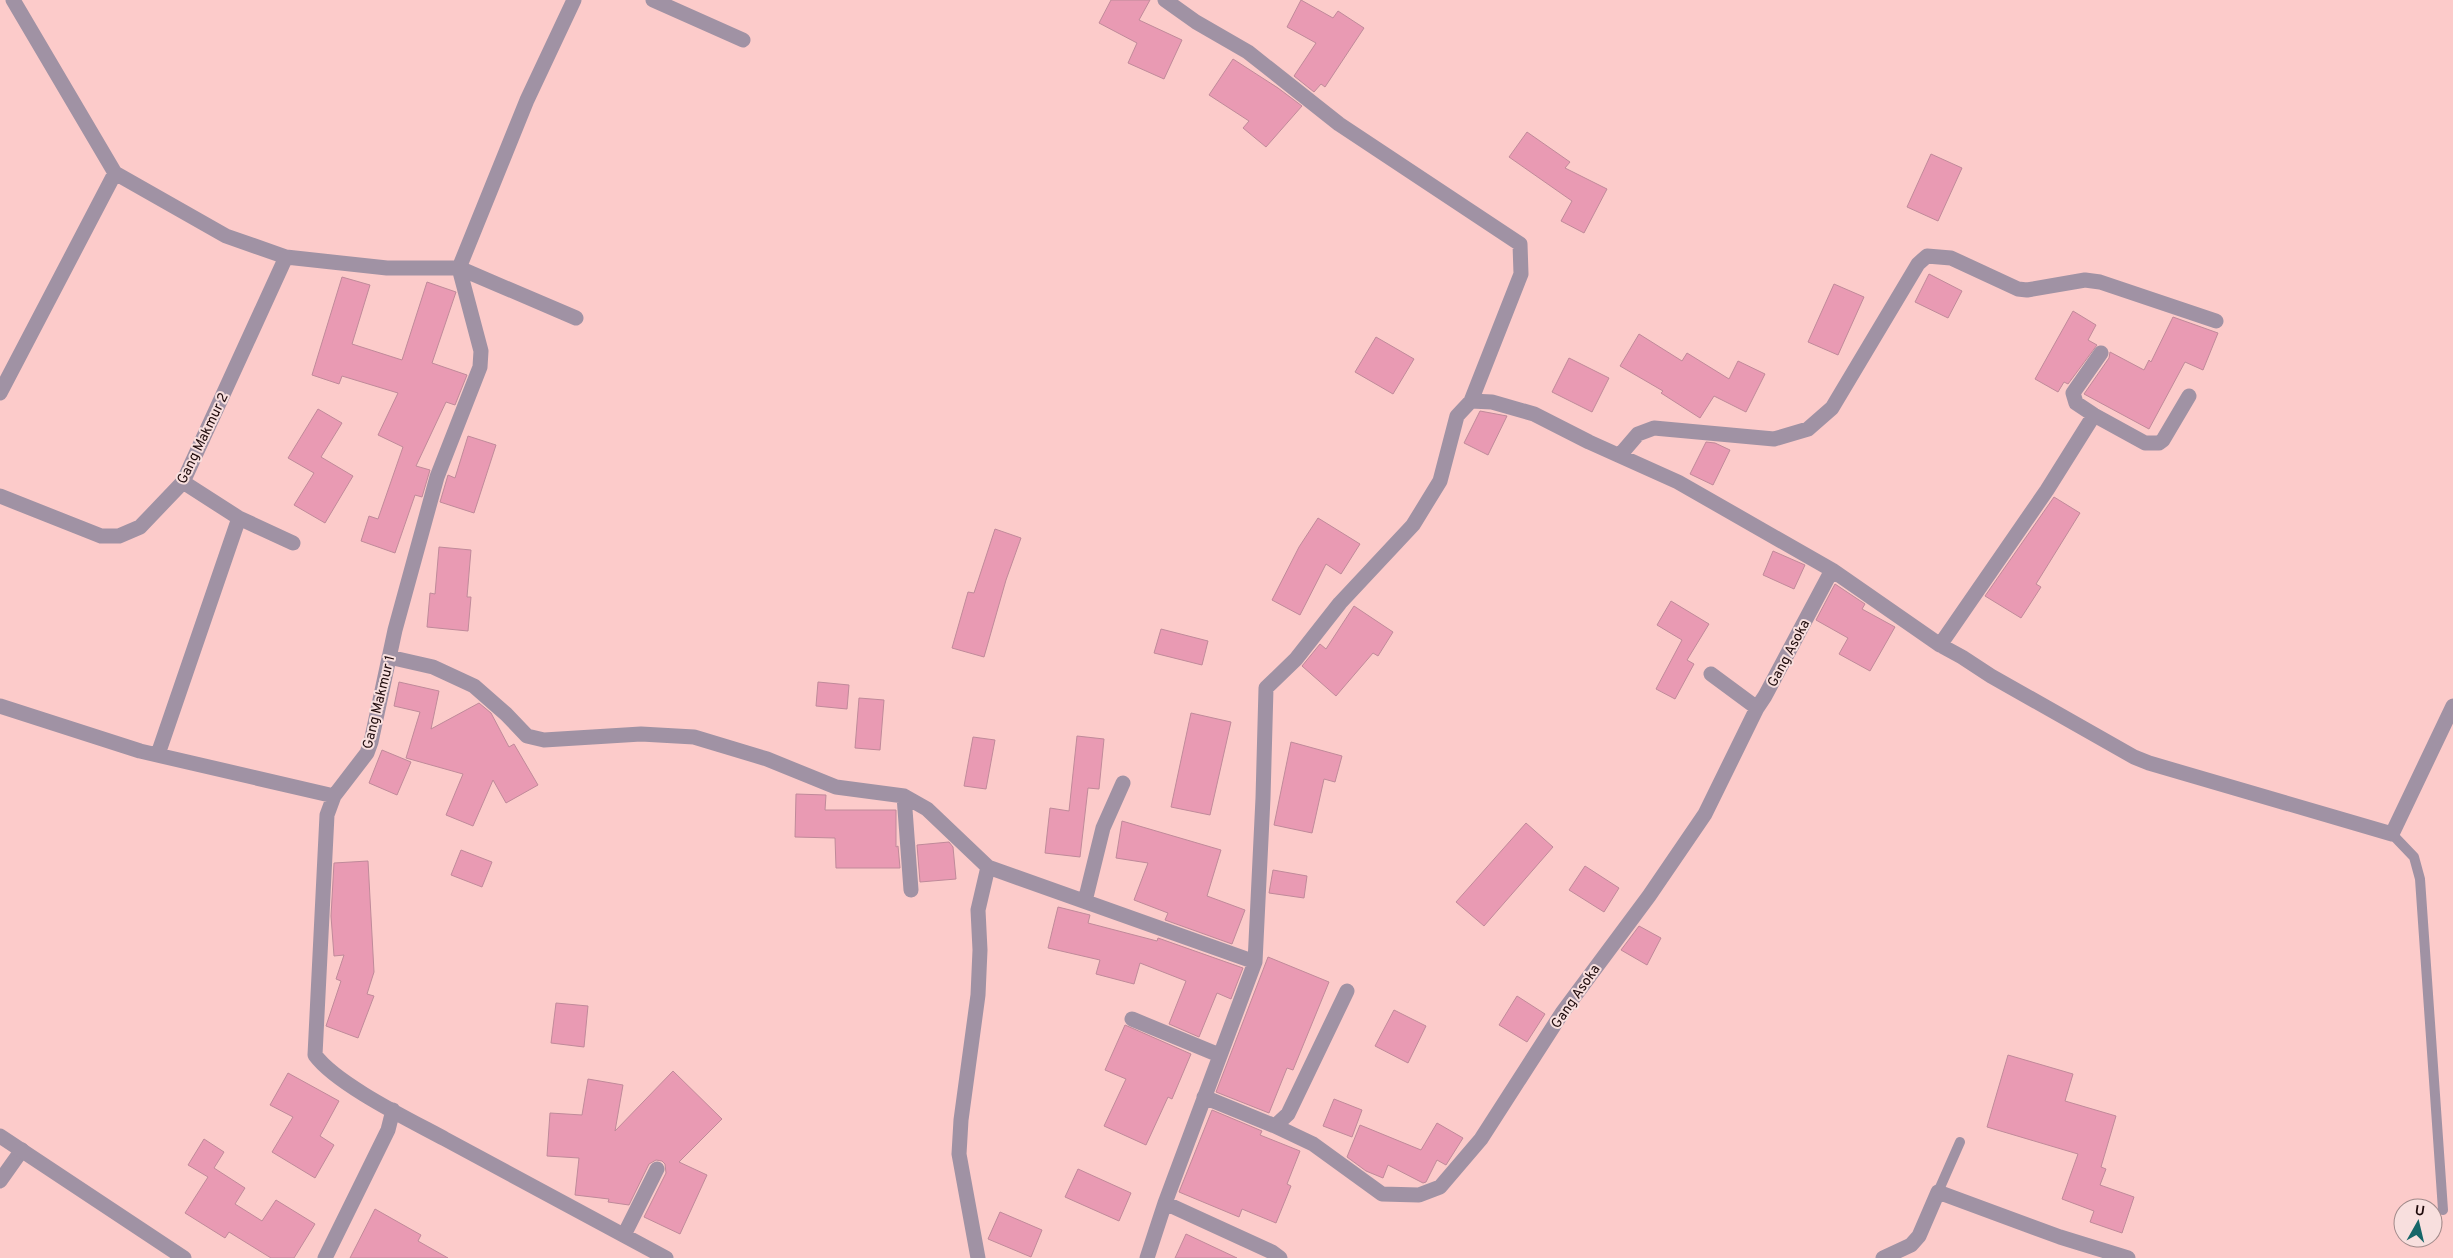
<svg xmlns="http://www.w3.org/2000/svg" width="2453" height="1258" viewBox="0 0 2453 1258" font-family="Overpass,sans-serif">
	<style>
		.building { fill: #e99ab3; stroke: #c08a9a }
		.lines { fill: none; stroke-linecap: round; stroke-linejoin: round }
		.service { stroke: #a092a4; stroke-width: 10 }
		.minor { stroke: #a092a4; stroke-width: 15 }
		.tertiary { stroke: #a092a4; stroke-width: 15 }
		.labels { text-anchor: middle; stroke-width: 4; stroke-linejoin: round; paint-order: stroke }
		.street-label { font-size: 14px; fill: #1e0a0b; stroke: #f8dfde }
	</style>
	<rect width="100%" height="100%" fill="#fccbca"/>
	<path class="building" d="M1111,0H1150L1139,20L1182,40L1164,79L1128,63L1137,43L1099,23Z
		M1301,0L1333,18L1338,11L1364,28L1325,87L1321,84L1314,92L1294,76L1316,43L1287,27Z
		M1233,59L1278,88L1302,106L1266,147L1243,128L1249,121L1209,95Z
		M1527,132L1570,162L1565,168L1607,189L1584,233L1561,221L1572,201L1509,157Z
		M1931,154L1962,168L1938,221L1907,207Z
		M1929,274L1962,291L1948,318L1915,302Z
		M342,277L370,285L352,344L402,360L427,282L456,292L432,363L467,375L455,405L446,402L416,466L430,470L422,497L415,495L395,553L361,541L369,516L378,519L403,447L378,435L398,393L342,376L339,384L312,375Z
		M1834,284L1864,297L1838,355L1808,342Z
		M2073,311L2096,325L2088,340L2097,345L2068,384L2064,382L2058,392L2035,379Z
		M2173,317L2218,333L2203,370L2185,362L2149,429L2084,394L2109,358L2110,352L2144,370L2149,360L2151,362Z
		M1639,334L1682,361L1687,353L1729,379L1738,361L1765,374L1746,412L1714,396L1700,418L1661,393L1663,391L1620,366Z
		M1376,337L1414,359L1393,394L1355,372Z
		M1569,358L1609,378L1592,412L1552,392Z
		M318,409L342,423L321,457L353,476L325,523L294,505L314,473L288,458Z
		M1480,411L1507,416L1488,455L1464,443Z
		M468,436L496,445L474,513L440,502L448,475L455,478Z
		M1706,442L1715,443L1730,450L1713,485L1690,474Z
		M2054,497L2080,513L2036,584L2041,587L2021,618L1985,596Z
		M1318,518L1360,544L1341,574L1326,564L1300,615L1272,600L1299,547Z
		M995,529L1021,538L1006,580L984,657L952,648L968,592L974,593Z
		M439,547L471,550L467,597H471L468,631L427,627L430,593L435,594Z
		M1773,551L1805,565L1794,589L1763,575Z
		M1835,584L1865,604L1862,609L1895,627L1870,671L1839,654L1848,638L1816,620Z
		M1671,601L1709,624L1687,660L1694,664L1675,699L1656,689L1682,640L1657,625Z
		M1354,606L1393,632L1378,656L1373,653L1336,696L1302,666L1320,644L1326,649Z
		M1161,629L1208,641L1202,665L1154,653Z
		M399,682L439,691L431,729L479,703L491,713L509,747L514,744L538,785L506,803L493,780L473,826L446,815L463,774L406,758L420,712L394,706Z
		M818,682L849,685L847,709L816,706Z
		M859,698L884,700L880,750L855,748Z
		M1191,713L1231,722L1210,815L1171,807Z
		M1077,736L1104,739L1099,789L1088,788L1080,857L1045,853L1050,808L1069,811Z
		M973,737L995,740L986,789L964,786Z
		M1291,742L1342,756L1335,782L1324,779L1312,833L1274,825Z
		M382,750L411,762L397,795L369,783Z
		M796,794L826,795L825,810H896V847L898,846L900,868H836L835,838L795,837Z
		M1122,821L1221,850L1207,896L1245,910L1232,944L1165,920L1168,913L1134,900L1148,863L1116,858Z
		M1526,823L1553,847L1484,926L1456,902Z
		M949,842L953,847L956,879L920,882L917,845Z
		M461,850L492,862L482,887L451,875Z
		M368,861L374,972L367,994L374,996L358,1038L326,1026L341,981L336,979L344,955L334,956L331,916L334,863Z
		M1585,866L1619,888L1604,912L1569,890Z
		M1273,870L1307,876L1304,898L1269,893Z
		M1058,907L1090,915L1088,923L1157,941L1158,938L1243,968L1231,999L1217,993L1199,1037L1169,1024L1186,981L1140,963L1134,984L1096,974L1100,960L1048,948Z
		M1639,926L1661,938L1647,965L1621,950Z
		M1268,957L1329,982L1293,1070L1287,1068L1269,1113L1216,1092Z
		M1517,996L1545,1014L1527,1042L1499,1025Z
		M556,1003L588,1006L584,1047L551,1043Z
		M1394,1010L1426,1026L1408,1063L1375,1046Z
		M1125,1025L1191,1054L1172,1099L1168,1097L1146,1145L1104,1126L1126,1079L1105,1070Z
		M2008,1055L2073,1074L2065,1101L2116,1116L2101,1167L2106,1169L2100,1185L2134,1197L2122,1233L2090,1222L2094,1211L2062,1199L2078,1154L1987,1127Z
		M673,1071L722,1119L679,1162L707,1175L680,1234L644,1217L666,1173L665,1164L662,1161L656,1160L649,1164L629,1205L608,1202L609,1199L575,1195L579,1158L547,1156L550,1113L582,1115L588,1079L623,1085L615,1131Z
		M288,1073L339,1101L320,1136L334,1145L315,1178L272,1152L293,1117L270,1105Z
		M1334,1099L1362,1110L1352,1137L1323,1126Z
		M1212,1110L1262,1131L1260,1135L1300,1151L1287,1184L1291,1186L1276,1223L1242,1209L1239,1217L1179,1192Z
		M1437,1123L1463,1138L1446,1165L1437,1160L1426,1182L1423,1183L1388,1165L1383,1178L1366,1171L1347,1157L1360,1125L1421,1150Z
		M204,1139L224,1152L214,1168L245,1188L235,1204L262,1221L276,1200L315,1224L294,1258H271L229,1232L225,1238L185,1213L208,1177L188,1165Z
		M1078,1169L1131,1193L1119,1221L1065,1197Z
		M375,1209L421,1235L418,1241L448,1258H350Z
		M1000,1212L1042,1230L1031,1257L988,1239Z
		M1186,1234L1237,1258H1175Z"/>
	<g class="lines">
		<path class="service" d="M2392,834L2414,857L2420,879L2443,1210
			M1938,1192L1960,1142"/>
		<path class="minor" d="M13,0L115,173
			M653,0L743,40
			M1165,0L1196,22L1248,52L1339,124L1520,244L1521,274L1471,401
			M459,268L481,351L480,367L437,477L395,630L371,742L367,753L334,796L327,815L315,1055C337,1085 412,1121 445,1139C519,1179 593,1218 666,1258
			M459,268L576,318
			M2101,353L2073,393L2076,403L2094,415L2145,443H2159L2163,440L2189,396
			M0,393L115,173L226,236L286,257L387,268H459L527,100L574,0
			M1620,455L1638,434L1654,428L1774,439L1808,429L1832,408L1918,264L1927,256L1951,258L2018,289L2027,290L2085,280L2100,282L2216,321
			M183,482L239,518L293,543
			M0,496L101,536H119L140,527L183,482L286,257
			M1940,645L2047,490L2094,415
			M389,657L433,667L474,686L506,714L527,736L544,740L641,734L694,737L767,759L836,787L904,796L927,809L988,867L1255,962
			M1711,674L1757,708
			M0,706L140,751L334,796
			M158,754L239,518
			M904,796L911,890
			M1085,901L1103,828L1123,783
			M1132,1019L1219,1055
			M1204,1097L1275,1126L1313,1144L1382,1194L1419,1195L1440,1187L1481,1139L1562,1013L1649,896L1705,814L1757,708L1765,696L1832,570
			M1275,1126L1288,1114L1347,991
			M0,1181L22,1150
			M1165,1203L1272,1252L1280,1258
			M624,1235L657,1169
			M325,1258L388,1130L393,1110
			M978,1258L959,1154L961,1120L978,995L980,950L978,910L988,867
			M1147,1258L1165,1203L1255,962L1263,798L1266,688L1296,659L1340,603L1413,525L1440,481L1457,416L1471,401L1492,402L1534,414L1589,442L1678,482L1832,570L1940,645L1962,657L1991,676L2134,757L2149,763L2392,834L2453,706
			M1883,1258L1911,1245L1919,1236L1938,1192L2060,1237L2128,1258"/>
		<path class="tertiary" d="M0,1136L184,1258"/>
	</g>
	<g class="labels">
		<g class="street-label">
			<text transform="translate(202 438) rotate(-64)" y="5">Gang Makmur 2</text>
			<text transform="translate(1788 653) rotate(-62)" y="5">Gang Asoka</text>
			<text transform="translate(378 702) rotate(-76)" y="5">Gang Makmur 1</text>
			<text transform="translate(1575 996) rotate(-55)" y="5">Gang Asoka</text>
		</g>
	</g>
	<g transform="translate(2418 1223) rotate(8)"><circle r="24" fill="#f8dfde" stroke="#a18a8a"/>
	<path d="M0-4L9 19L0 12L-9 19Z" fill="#176669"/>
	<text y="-8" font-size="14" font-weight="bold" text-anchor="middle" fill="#1e0a0b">U</text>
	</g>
</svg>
